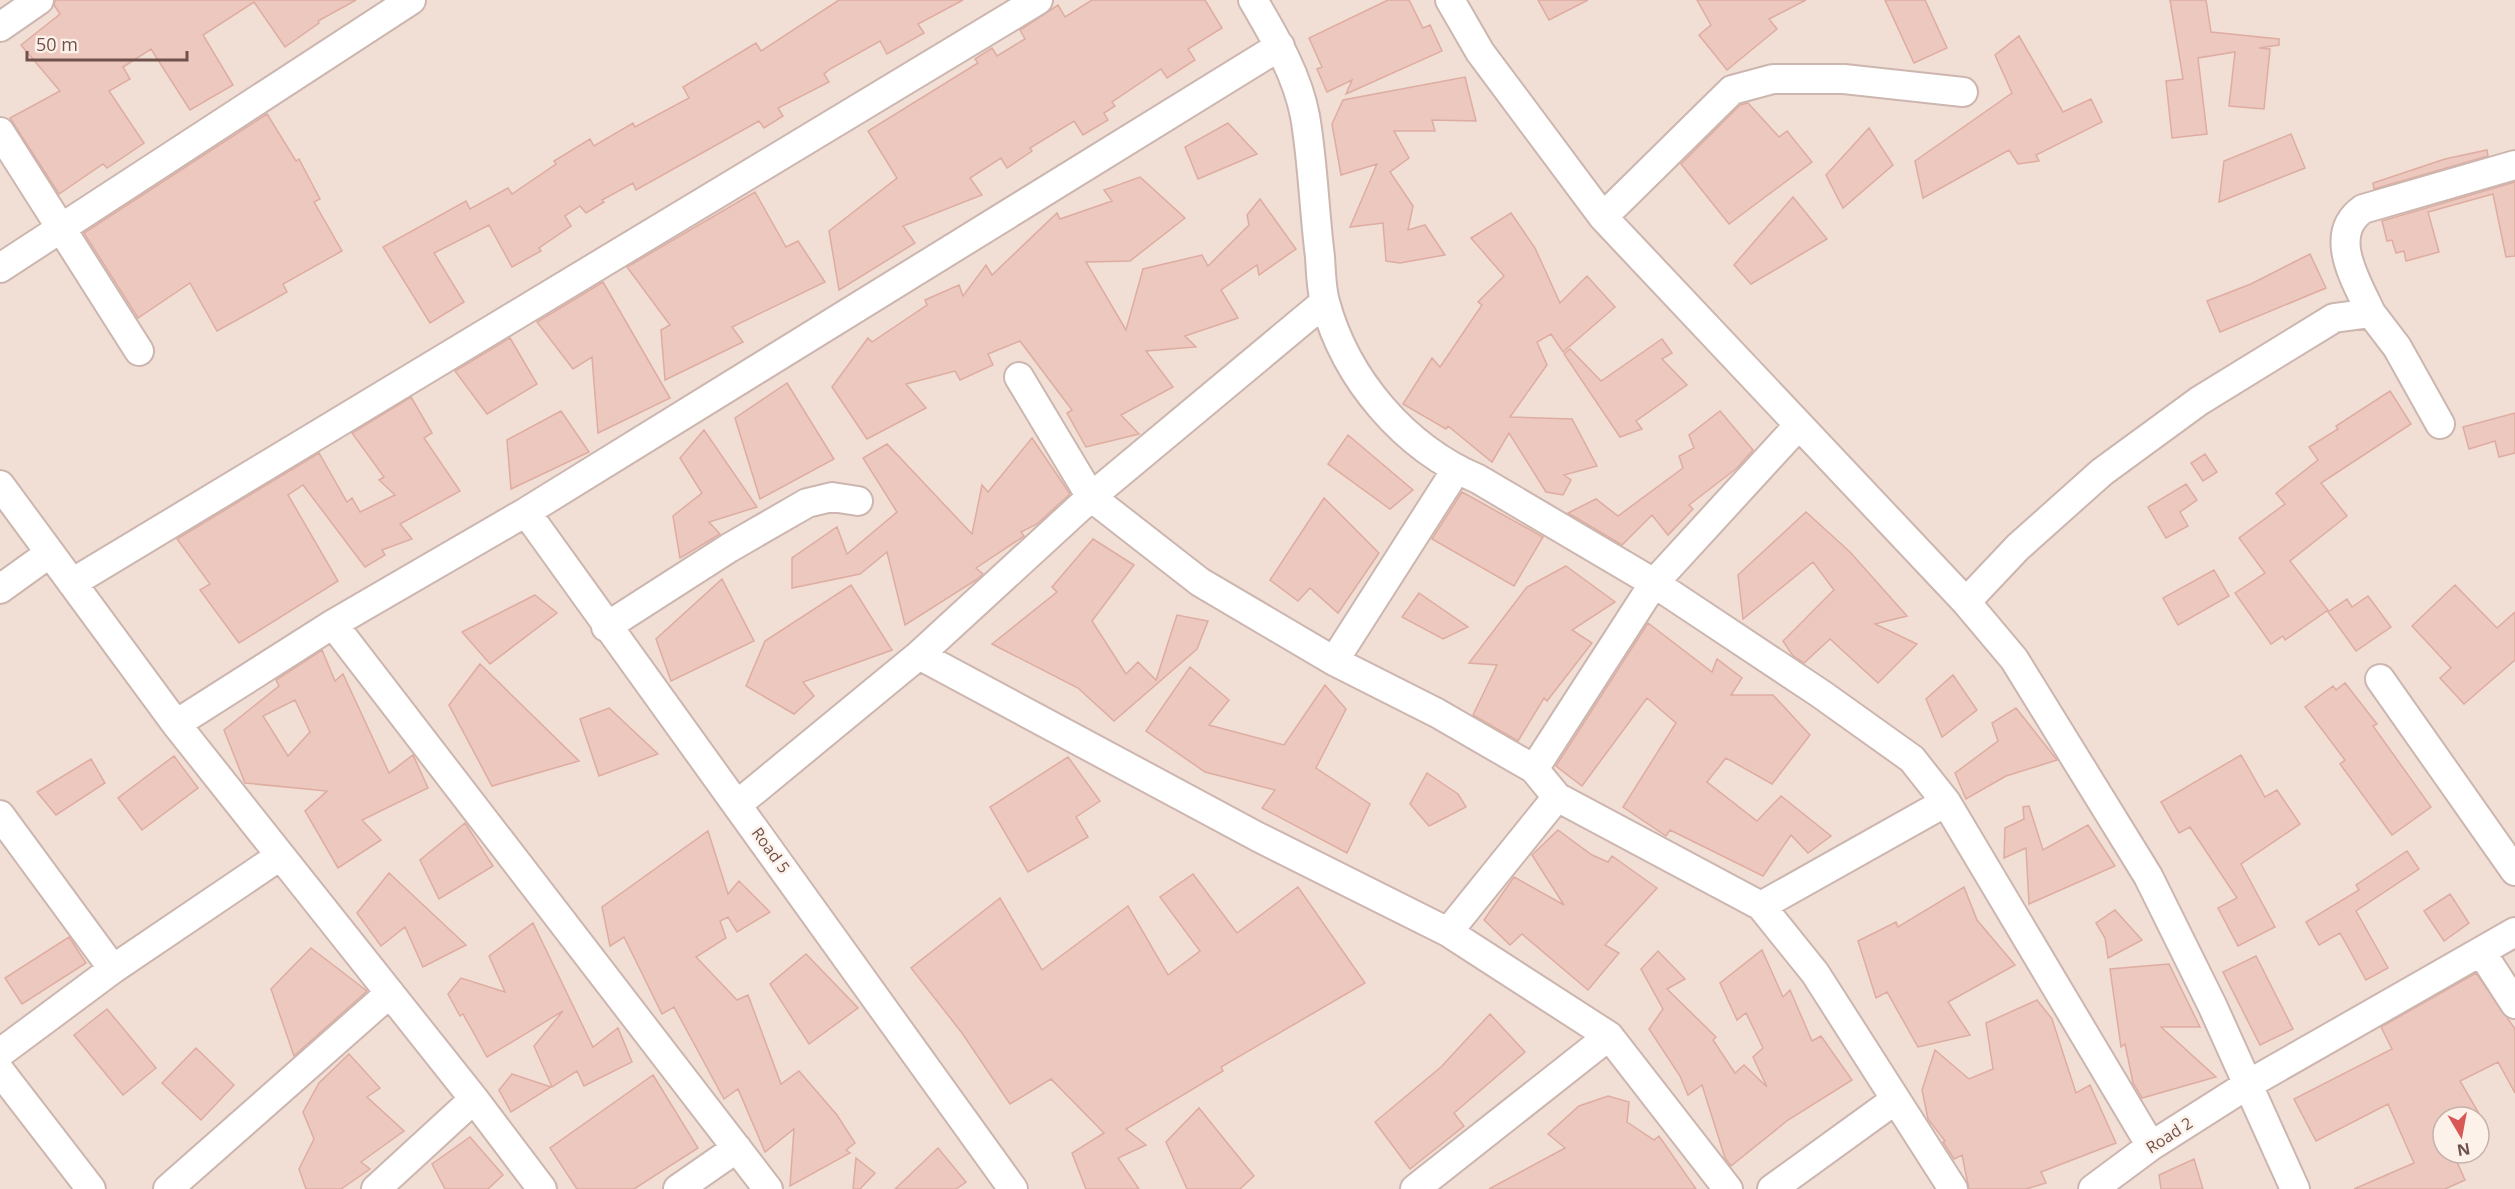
<svg xmlns="http://www.w3.org/2000/svg" width="2515" height="1189" viewBox="0 0 2515 1189" font-family="'Open Sans',sans-serif">
	<style>
		.residential { fill: #f1ded4; fill-rule: evenodd }
		.building { fill: #edc8bf; stroke: #deaca1; stroke-width: 1.5; fill-rule: evenodd }
		.lines { fill: none; stroke-linecap: round; stroke-linejoin: round }
		.minor-casing { stroke: #ccb6af; stroke-width: 32 }
		.minor { stroke: #fff; stroke-width: 28 }
		.labels { text-anchor: middle; stroke-width: 5; stroke-linejoin: round; paint-order: stroke }
		.street-label { font-size: 16px; fill: #70524c; stroke: #fdf2ea }
	</style>
	<rect width="100%" height="100%" fill="#faede5"/>
	<path class="residential" d="M0,0H2515V1189H0ZM2443,1117H2479V1153H2443Z"/>
	<path class="building" d="M55,0H356L318,21L319,23L285,47L254,2L203,35L233,85L190,110L151,49L123,67L130,79L109,91L144,143L107,168L103,164L59,194L10,118L60,91L21,45L60,14L54,5Z
		M839,0H963L918,24L924,33L887,54L880,41L830,69L824,74L829,82L778,108L783,116L764,128L759,121L636,190L633,183L602,200L604,202L586,213L580,206L565,216L571,226L539,248L541,251L512,267L489,225L434,253L464,302L430,323L383,247L466,201L470,209L508,188L512,194L556,164L554,161L590,139L594,146L633,123L635,127L689,98L683,87L756,43L761,51Z
		M1092,0H1205L1222,28L1188,49L1195,60L1167,78L1161,69L1112,102L1115,106L1104,113L1108,120L1083,135L1074,121L1030,148L1032,151L1007,168L1001,158L970,178L982,195L903,226L915,243L839,290L829,231L897,178L868,131L978,63L975,59L992,48L997,56L1025,39L1020,30L1058,5L1065,17Z
		M1388,0H1409L1423,28L1430,25L1442,51L1346,94L1352,80L1327,92L1317,69L1322,67L1309,38Z
		M1538,0H1588L1549,20Z
		M1697,0H1806L1769,19L1777,29L1727,70L1699,35L1711,25Z
		M1885,0H1925L1947,48L1914,63Z
		M2170,0H2206L2211,32L2279,39V45L2259,48L2270,49L2264,109L2229,106L2235,52L2198,58L2207,134L2172,138L2166,81L2183,79Z
		M2019,36L2063,112L2091,99L2102,122L2036,155L2039,161L2018,164L2009,150L1923,198L1915,161L2012,93L1995,55Z
		M1465,77L1476,121L1432,120L1435,131H1394L1409,158L1390,172L1413,206L1408,230L1425,225L1445,255L1400,263L1386,261L1383,223L1350,227L1377,164L1341,175L1332,124L1343,100Z
		M1748,103L1779,137L1787,131L1812,162L1729,224L1681,164L1740,105Z
		M267,114L296,161L299,159L320,199L314,202L342,251L283,284L287,292L217,331L190,283L138,318L84,233Z
		M1228,123L1257,154L1198,179L1185,147Z
		M1869,128L1893,165L1843,208L1826,175Z
		M2291,134L2305,168L2219,202L2224,161Z
		M2487,150L2488,156L2374,189L2373,183L2445,159Z
		M1140,177L1185,218L1130,261L1086,262L1126,330L1143,269L1202,255L1208,266L1249,225L1247,215L1260,199L1296,249L1259,275L1257,265L1221,290L1238,318L1185,336L1196,347L1146,351L1173,387L1121,415L1139,434L1086,447L1067,413L1072,410L1020,341L988,354L993,365L960,380L955,371L906,384L926,408L867,439L832,387L868,338L872,342L927,305L925,300L959,285L963,296L986,265L992,275L1057,213L1060,219L1112,201L1104,190Z
		M2515,182V256L2506,257L2493,194L2428,212L2439,252L2406,261L2404,251L2396,253L2392,240L2387,241L2382,221Z
		M755,192L786,247L798,241L825,282L732,327L743,342L665,380L661,330L670,325L627,267Z
		M1793,197L1827,239L1751,284L1734,265Z
		M1511,213L1535,248L1560,303L1587,276L1615,307L1563,352L1551,334L1537,342L1547,365L1510,417L1572,419L1597,466L1564,475L1571,480L1563,495L1546,492L1509,433L1492,462L1448,426L1446,429L1403,404L1432,358L1440,367L1482,305L1478,302L1504,276L1471,238Z
		M2310,254L2326,288L2220,332L2207,301L2251,284Z
		M603,282L670,398L598,433L592,357L573,369L537,322Z
		M510,338L537,384L487,414L455,371Z
		M1662,339L1672,353L1662,359L1687,385L1636,421L1642,429L1620,437L1564,354L1570,349L1601,381Z
		M787,383L834,459L760,499L735,418Z
		M2390,391L2411,424L2321,483L2347,516L2290,561L2328,610L2285,640L2283,636L2271,644L2235,593L2265,573L2239,538L2285,504L2276,493L2318,460L2309,447L2338,429L2336,426Z
		M411,397L432,433L424,438L460,491L400,524L412,539L382,550L385,555L365,567L303,485L288,495L338,581L239,643L200,590L210,584L177,539L319,453L347,502L352,498L360,512L395,495L379,480L384,477L352,433Z
		M561,411L589,452L511,489L507,440Z
		M1720,411L1753,450L1737,468L1689,505L1693,509L1668,535L1652,515L1622,545L1568,513L1596,499L1618,516L1683,468L1679,456L1694,448L1689,435Z
		M2515,413V453L2499,457L2495,441L2469,449L2463,427Z
		M704,430L757,507L709,522L720,534L680,558L673,516L702,493L680,458Z
		M1348,435L1413,490L1390,509L1328,464Z
		M1032,438L1070,494L1037,524L1021,532L1024,536L976,568L983,574L976,580L905,625L887,552L860,574L792,588V558L837,527L847,554L897,512L863,458L887,444L972,534L982,485L988,492Z
		M2205,454L2217,472L2203,481L2191,463Z
		M2186,484L2197,500L2180,512L2188,526L2166,538L2148,507Z
		M1462,492L1543,537L1514,586L1432,539Z
		M1324,498L1379,553L1338,613L1310,588L1298,601L1270,580Z
		M1806,512L1850,552L1907,616L1875,624L1917,644L1878,683L1830,639L1804,663L1793,656L1783,641L1834,590L1813,562L1743,619L1738,575Z
		M1093,539L1134,565L1092,621L1126,674L1138,662L1156,680L1177,615L1208,621L1197,649L1114,721L1078,688L992,644L1057,592L1052,587Z
		M1566,566L1615,602L1572,630L1592,643L1547,701L1544,698L1518,741L1473,715L1497,665L1469,663L1527,587Z
		M2214,570L2229,596L2178,625L2163,598Z
		M722,579L754,641L671,681L656,639Z
		M851,585L892,650L803,682L814,696L794,714L746,686L765,641Z
		M2455,585L2497,628L2515,612V660L2464,704L2440,678L2451,668L2412,626Z
		M1419,593L1468,627L1443,639L1402,617Z
		M535,595L557,613L490,664L462,632Z
		M2368,596L2391,627L2356,651L2328,612L2347,599L2352,607Z
		M1648,623L1712,672L1717,659L1742,678L1731,695H1773L1810,735L1772,784L1726,758L1707,782L1757,821L1781,796L1831,836L1808,853L1791,835L1763,876L1670,830L1666,836L1623,807L1676,723L1647,698L1582,786L1556,766Z
		M322,650L335,681L343,674L389,773L413,755L428,788L362,820L381,840L338,868L305,811L327,791L245,783L224,730L279,686L276,680ZM295,700L310,732L288,756L263,716Z
		M480,664L579,761L492,786L449,705Z
		M1190,667L1229,700L1209,725L1284,745L1325,685L1346,709L1316,768L1370,804L1347,853L1262,808L1275,790L1205,772L1146,731Z
		M1953,675L1977,710L1942,737L1926,699Z
		M2345,683L2377,724L2373,726L2431,807L2392,835L2340,764L2345,760L2305,707L2333,686L2336,690Z
		M609,708L658,754L599,776L580,719Z
		M2016,708L2057,760L2006,776L1966,799L1955,773L1998,741L1992,723Z
		M2241,755L2265,797L2277,790L2300,824L2241,864L2275,927L2238,946L2218,908L2237,898L2190,827L2179,833L2161,802Z
		M174,756L198,788L142,830L118,798Z
		M1068,757L1100,801L1076,817L1088,837L1028,872L990,807Z
		M91,759L105,783L56,815L37,792Z
		M1427,773L1458,794L1466,807L1429,826L1410,804Z
		M2029,806L2043,850L2088,825L2115,866L2029,904L2026,848L2004,858L2005,828L2024,819L2023,807Z
		M465,823L493,866L439,899L420,860Z
		M1558,830L1592,855L1608,862L1612,856L1657,888L1605,945L1619,953L1588,990L1522,934L1510,945L1484,920L1514,877L1564,905L1532,855Z
		M708,831L728,894L739,881L770,912L737,932L728,917L720,921L726,938L696,957L737,1000L748,995L781,1084L799,1071L837,1115L855,1143L846,1150L850,1153L790,1186L794,1129L765,1152L738,1089L724,1099L674,1007L662,1014L624,937L610,946L602,907Z
		M2407,851L2419,869L2356,911L2388,968L2366,980L2340,933L2319,945L2306,922L2359,890L2356,885Z
		M389,873L466,945L423,967L405,927L381,946L357,913Z
		M1193,874L1237,933L1298,887L1365,983L1221,1067L1223,1071L1126,1129L1146,1145L1118,1158L1139,1189H1086L1072,1153L1104,1133L1051,1079L1010,1104L962,1033L911,968L1000,898L1042,970L1128,906L1168,975L1200,951L1160,897Z
		M1964,887L1977,920L2015,965L1948,1002L1970,1035L1918,1047L1887,992L1876,998L1858,941L1896,922L1898,927Z
		M2450,894L2469,923L2444,941L2424,911Z
		M2115,910L2142,940L2108,958L2105,938L2096,923Z
		M533,923L593,1047L618,1028L632,1062L584,1086L577,1071L552,1087L534,1046L563,1011L487,1057L463,1014L460,1016L448,994L461,978L505,992L489,956Z
		M69,937L86,963L22,1004L5,978Z
		M311,948L367,991L294,1056L271,989Z
		M1762,950L1783,997L1790,990L1812,1041L1821,1036L1852,1080L1788,1120L1731,1166L1725,1158L1702,1085L1688,1095L1680,1076L1649,1029L1663,1009L1641,969L1658,951L1685,979L1667,989L1716,1037L1713,1040L1735,1073L1744,1065L1767,1087L1753,1057L1763,1048L1746,1013L1737,1020L1720,983Z
		M806,954L858,1008L809,1044L770,984Z
		M2256,956L2293,1029L2260,1045L2223,972Z
		M2169,964L2200,1027H2161L2216,1077L2142,1098L2133,1083L2125,1044L2121,1047L2110,969Z
		M2476,973L2515,1029V1093L2498,1062L2460,1081L2481,1117H2443V1153H2453L2465,1180L2445,1189H2354L2414,1163L2388,1104L2316,1141L2294,1099L2392,1049L2381,1027Z
		M2037,1000L2052,1019L2076,1093L2090,1085L2116,1143L2041,1172L2046,1183L2026,1189H1969L1962,1155L1954,1159L1943,1142L1945,1141L1928,1119L1922,1090L1935,1050L1969,1079L1993,1069L1986,1023Z
		M107,1009L156,1068L123,1095L74,1035Z
		M1490,1014L1525,1052L1454,1113L1464,1126L1410,1169L1375,1122L1441,1067Z
		M196,1048L234,1085L201,1120L162,1083Z
		M349,1054L380,1088L367,1097L404,1131L361,1162L370,1169L341,1189H306L299,1169L314,1139L303,1112L319,1083Z
		M512,1074L551,1087L511,1112L499,1090Z
		M653,1075L698,1148L634,1189H577L550,1148Z
		M1608,1096L1629,1102L1627,1122L1654,1140L1659,1136L1696,1189H1489L1565,1148L1548,1134L1579,1106Z
		M1199,1108L1254,1176L1240,1189H1187L1166,1142Z
		M470,1137L503,1175L488,1189H445L432,1164Z
		M938,1148L966,1182L956,1189H895Z
		M856,1158L875,1173L860,1189H853Z
		M2194,1159L2203,1189H2161L2159,1175Z"/>
	<g class="lines">
		<defs>
			<path id="minor" d="M1253,0C1274,36 1297,74 1305,116C1313,162 1314,210 1320,257C1321,271 1321,288 1325,302C1346,380 1405,448 1478,479L1654,583L1821,694L1912,759L1946,802L2151,1146
				M1450,0L1480,52L1603,217L1966,602L2014,659L2148,876L2212,1005L2295,1189
				M0,27L39,0
				M0,132L139,351
				M1603,217L1732,90L1773,79H1844L1963,92
				M0,268L411,0
				M2371,313C2357,282 2326,235 2363,209L2515,165
				M1019,377L1091,497L1200,582L1334,661L1437,713L1534,769L1557,797L1761,906L1815,973L1953,1189
				M0,485L176,724L474,1099L542,1189
				M526,512L1013,1189
				M72,583L1038,0
				M0,589L50,553
				M1966,602L2018,547L2102,472L2199,401L2334,318L2371,313L2397,347L2440,424
				M333,624L768,1189
				M606,627L729,548L807,503L832,497L858,501
				M919,655L1258,837L1448,932L1609,1036L1728,1189
				M1334,661L1456,470
				M2380,679L2515,871
				M176,724L333,624L526,512L1280,46
				M1534,769L1654,583L1798,426
				M738,804L919,655L1091,497L1325,302
				M0,815L113,969
				M1761,906L1946,802
				M1448,932L1557,797
				M2482,953L2515,1004
				M0,1053L113,969L280,856
				M0,1071L91,1189
				M168,1189L390,993
				M376,1189L474,1099
				M678,1189L737,1148
				M1415,1189L1609,1036
				M1772,1189L1895,1100
				M2093,1189L2151,1146L2247,1085L2515,932"/>
		</defs>
		<use href="#minor" class="minor-casing"/>
		<use href="#minor" class="minor"/>
	</g>
	<g class="labels">
		<g class="street-label">
			<text transform="translate(771 850) rotate(54)" y="6">Road 5</text>
			<text transform="translate(2169 1135) rotate(-33)" y="6">Road 2</text>
		</g>
	</g>
	<g transform="translate(2461 1135) rotate(170)"><circle r="28" fill="#fdf2ea" stroke="#c5b2ab" stroke-width="1.5"/>
	<path d="M0-4.5L10 22L0 15L-10 22Z" fill="#d95855"/>
	<text y="-9" font-size="16" font-weight="bold" text-anchor="middle" fill="#70524c">N</text>
	</g>
	<path d="M27 51v9h160v-9" fill="none" stroke="#70524c" stroke-width="3"/>
	<text x="36" y="51" font-size="18" fill="#70524c" stroke="#fdf2ea" stroke-width="4.5" paint-order="stroke">50 m</text>
</svg>
